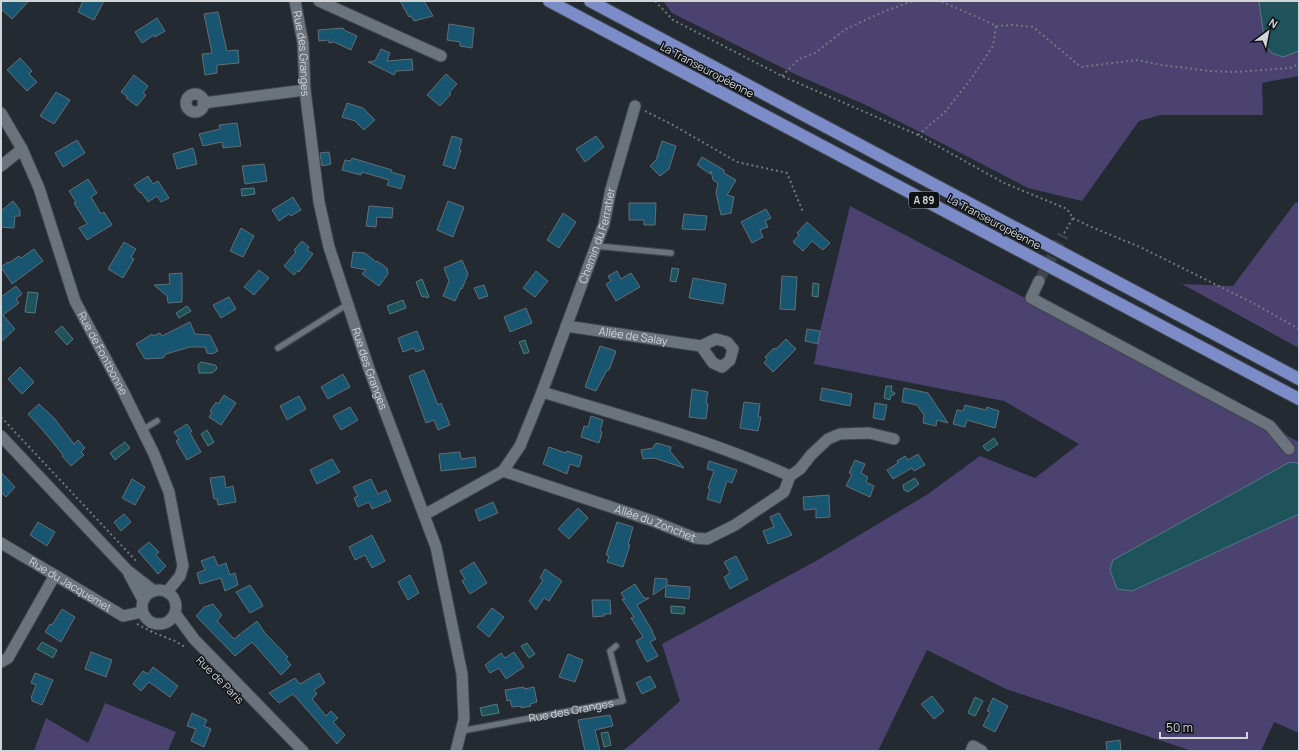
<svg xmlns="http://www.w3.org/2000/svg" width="1300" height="752" viewBox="0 0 1300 752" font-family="Manrope,sans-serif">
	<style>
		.green { fill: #4c4270 }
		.water { fill: #1f535c; stroke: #547a82 }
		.building { fill: #185570; stroke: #636e75 }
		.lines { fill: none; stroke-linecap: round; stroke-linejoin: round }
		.minor-tunnel { stroke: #3d444a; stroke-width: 11; stroke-dasharray: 11 5.5; stroke-linecap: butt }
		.service-casing { stroke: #3f454b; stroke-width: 8 }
		.minor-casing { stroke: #3f454b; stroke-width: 13 }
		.secondary-casing { stroke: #3f454b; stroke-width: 13 }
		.motorway-casing { stroke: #3f454b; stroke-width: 14 }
		.path { stroke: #72777d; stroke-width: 2; stroke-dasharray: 2 3; stroke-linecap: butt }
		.service { stroke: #6b737c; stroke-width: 5.5 }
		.minor { stroke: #6b737c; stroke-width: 11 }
		.secondary { stroke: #6b737c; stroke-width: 11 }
		.motorway { stroke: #7c8cc8; stroke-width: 12 }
		.labels { text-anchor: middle; stroke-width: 3; stroke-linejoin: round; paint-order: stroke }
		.shield { fill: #0f1215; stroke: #979a9f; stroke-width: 1 }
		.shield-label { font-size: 10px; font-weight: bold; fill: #d1d5da }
		.street-label { font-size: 11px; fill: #d1d5da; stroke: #0f1215 }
	</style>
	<rect width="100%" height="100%" fill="#232a31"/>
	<path class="green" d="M663,1H1299V76L1262,83L1263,115H1161L1139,121L1082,201L1028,188L924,134L868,106L797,75L672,13Z
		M1299,202V348L1182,284L1233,286L1295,203Z
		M850,206L1299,442V733L1274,722L1261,751H1192L1006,689L927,650L878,751H622L633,743L680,701L662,644L816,561L928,494L980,456L1035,478L1079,444L1004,401L814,364L820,331Z
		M105,703L176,732L168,751H34L46,718L88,743Z"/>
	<path class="water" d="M1259,1H1299V51L1283,57L1272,53L1265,45Z
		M254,188L255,194L242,196L241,189Z
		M672,268L679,269L676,282L670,281Z
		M422,279L429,297L426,298L425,296L422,297L416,282Z
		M813,283L819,284L818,297L812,296Z
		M28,292L38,293L35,313L25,312Z
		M403,300L406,308L390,314L387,306Z
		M187,306L191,311L179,318L176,313Z
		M62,326L73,339L67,345L55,332Z
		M525,340L529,352L524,354L519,342Z
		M201,362L215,365L217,367L216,370L212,373H199C199,368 196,365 201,362Z
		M886,386H892L891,391L895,393L894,395H891L890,400L884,398Z
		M207,430L214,442L208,446L201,434Z
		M994,438L998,444L988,451L986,450L983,446Z
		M125,442L130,448L115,460L110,453Z
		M1290,462L1297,463L1299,465V514L1132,591L1117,589L1110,570L1113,560Z
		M915,478L919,484L908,492L904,490L903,485Z
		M671,606L685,607L684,614L671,613Z
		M42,642L57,650L53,658L37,649Z
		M527,643L535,654L529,658L521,646Z
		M975,697L983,701L975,716L968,713Z
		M497,704L499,713L482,716L480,708Z
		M608,732L611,745L604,747L601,733Z"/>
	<path class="building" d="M1,1H29L12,19L1,9Z
		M83,1H104L94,20L78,12Z
		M400,1H424L433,16L414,21L411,16L409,17Z
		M218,12L227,51L238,50L239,63L217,65V73L205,75L202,54L212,53L204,14Z
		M157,18L165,31L155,37L154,35L142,43L135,32Z
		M449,24L474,28L472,48L460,46V42L447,40Z
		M343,28L344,30L357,36L351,50L334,42L329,43V40L319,41L318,30Z
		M381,49L390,53L387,61L412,59L413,70L396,71L394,75L368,62L375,61Z
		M20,58L32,71L29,74L37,82L27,91L7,70Z
		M446,74L457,84L449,93L451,94L440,106L427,95Z
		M134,75L148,86L143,93L146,95L137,106L126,98L127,96L121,92Z
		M56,92L70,100L54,124L40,116Z
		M347,103L363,108L375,120L364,130L355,121L342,117Z
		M237,123L241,146L223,148L222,142L203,146L199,134L220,129L219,125Z
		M452,136L462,139L459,150H461L455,169L443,165Z
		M596,136L604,147L585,162L576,149Z
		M77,140L85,153L63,167L55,153Z
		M662,141L676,146L669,169L660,176L650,166L656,160Z
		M193,148L197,164L177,169L173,154Z
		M329,152L331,164L322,166L320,153Z
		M702,157L724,170V173L736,180L727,195L734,197L731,213L721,215L716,193L718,183L713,180L711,171L710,174L697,165Z
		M352,158L392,170L391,172L405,176L401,189L387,185L389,180L362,172L361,175L342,170L345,160L351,161Z
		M264,164L267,181L245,184L242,166Z
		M148,176L153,184L158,181L169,198L161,202L157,196L148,202L141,192L140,193L134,185Z
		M88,179L97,193L91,197L101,214L104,212L112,225L87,240L79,228L87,224L74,203L76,202L69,191Z
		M293,197L301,210L291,216L289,214L279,221L272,210Z
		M13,201L20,210V216H15L14,228L1,227V211Z
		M448,201L464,207L453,237L437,230Z
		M629,203H656L655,225H644V220H629Z
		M369,206L393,208L392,218L377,217L376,227L366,226Z
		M766,209L771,218L765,221L768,227L760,230L763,237L752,243L741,222Z
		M563,213L576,222L559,248L547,240Z
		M684,214L707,216L705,230L682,229Z
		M807,222L830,243L823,250L812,241L803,251L793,242L799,235L797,233Z
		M241,228L254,236L243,257L230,251Z
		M302,241L309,247L307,250L313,254L299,272L298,270L294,275L284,266L296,252L294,250Z
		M124,242L136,249L131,257L134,259L123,278L108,269Z
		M34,249L43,261L12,284L1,267L8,262L9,263L19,256L21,258Z
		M353,252L365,253L376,262L377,261L387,268L388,274L379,286L362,274L366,270L351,267Z
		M462,260L468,274L462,289L461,288L455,301L443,296L449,281L444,268Z
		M259,270L269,278L254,295L244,287Z
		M536,271L548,281L535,297L523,288Z
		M617,271L621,279L631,273L640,287L616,301L606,284L611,281L608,276Z
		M182,273V302L168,303L167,296L154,285L170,284L169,274Z
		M782,276L797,277L795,310L780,309Z
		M693,278L726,284L723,304L689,298Z
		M484,285L488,296L479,299L474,288Z
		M16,286L22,294L16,299L19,303L3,315L15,329L1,342V297Z
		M229,297L236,309L221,318L213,305Z
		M526,308L532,323L510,332L504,317Z
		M190,322L195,334L210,335L218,351L212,354L207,353L205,347H190L166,354L163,358L145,359L136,344L152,334L153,336L160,333L162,336Z
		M807,329L820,331L818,344L805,341Z
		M417,331L424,349L416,352L414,348L403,352L398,338Z
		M786,339L796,349L773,372L764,363L767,359L765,357L774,348L776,349Z
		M600,346L616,351L609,370H607L596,391L585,387Z
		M20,367L34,382L22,394L8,379Z
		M424,370L438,405L441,403L450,425L438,430L434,420L426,423L409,376Z
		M343,374L350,387L328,399L321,387Z
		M822,388L852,394L850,406L820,400Z
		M904,388L928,393L948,423L937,420L936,426L923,423L924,415L917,405L902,402Z
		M692,389L708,392L706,403L708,404L706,419L689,417Z
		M224,395L236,403L221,425L209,417L212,412L210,411L216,402L218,404Z
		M299,396L306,409L287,420L280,406Z
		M744,402L760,404L758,417H761L758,431L740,428Z
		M875,403L887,405L884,420L873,418Z
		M39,404L54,418L74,444L78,440L85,448L81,452L84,455L71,466L62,456L63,455L46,434L28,414Z
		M965,405L986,410L987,407L999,411L995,428L967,420L965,427L953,424L957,410L963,411Z
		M350,407L358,420L341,430L333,416Z
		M591,416L603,420L600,431L602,432L599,443L581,437L584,426L588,427Z
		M187,424L192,431L190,433L201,452L187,460L176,441L179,439L174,432Z
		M657,443L671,447L670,451L684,468L654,458L643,459L641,450L653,448L655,444H656Z
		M549,447L566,453L567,451L582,456L579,467L570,464L567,474L543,464Z
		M460,452L461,459L475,457L476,467L441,471L439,454Z
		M918,454L925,465L914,471L912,468L893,479L887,470L898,463L897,461L905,456L908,460Z
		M332,459L340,472L317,484L310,470Z
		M855,460L865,464L861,473L868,477L866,482L874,486L870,497L846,486L852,474L849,473Z
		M709,461L737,470L732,483L727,481L720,503L707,499L710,489L708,488L714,471L707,469Z
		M1,472L15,487L6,497L1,492Z
		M224,476L226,488L233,486L236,502L218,505L217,499H214L210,478Z
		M132,479L145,487L135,505L122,498Z
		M371,479L378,494L386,490L391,501L372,509L369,502L358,507L354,498L358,496L353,487Z
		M829,495L830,517L816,518V509L804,510L803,497Z
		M493,502L498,513L479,521L475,510Z
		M578,508L588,518L569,539L558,529Z
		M779,513L792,535L768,544L763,531L774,527L770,517Z
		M124,514L131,522L121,531L114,522Z
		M38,522L55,532L47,546L30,535Z
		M617,522L633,527L628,545H630L623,567L607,562L609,556L606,555Z
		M372,535L385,561L372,568L365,555L355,560L349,547Z
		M149,542L159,552L156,555L166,566L158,574L138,551Z
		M214,556L218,566L226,563L230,575L235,573L238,585L225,591L221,578L200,584L197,573L205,570L201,561Z
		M736,556L748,579L730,589L724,577L730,573L724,562Z
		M474,562L487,583L470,594L462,581L465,579L460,571Z
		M545,569L562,581L549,601L544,598L536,610L529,601L543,580L540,578Z
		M410,575L419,593L408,600L398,582Z
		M655,578L667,579V585L690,587L689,599L665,597L666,586L653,595Z
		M635,584L644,598H649L637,605L653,632H652L656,639L650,642L658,656L647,662L636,641L643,637L631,618L634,617L622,599H625L621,593Z
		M250,585L260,600L263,606L250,613L236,592Z
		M592,600H610L611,614H604V616L593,617Z
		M213,604L222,615L217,621L234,639L239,635L240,636L239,635L257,621L265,633L288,657L286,659L291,665L281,675L252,642L235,656L196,616L204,607Z
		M492,608L504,617L489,637L477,627Z
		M62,609L75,617L61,642L45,632L50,624L52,625Z
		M91,652L112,660L106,677L85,669Z
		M514,652L524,667L506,679L499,668L490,673L485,665L501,653L505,658Z
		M568,654L583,660L575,682L559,677Z
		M153,667L178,686L170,697L149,682L141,691L133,684L143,671L148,674Z
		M35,673L53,680L42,705L32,701V699L31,698L36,685L31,683Z
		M319,673L325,683L314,690L317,694L312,699L326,716L331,711L338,718L333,722L345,735L337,744L293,694L279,703L269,693L295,678L300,684Z
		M650,676L656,687L642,694L636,683Z
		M524,687V689L534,687L537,702L530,704L531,706L521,708V706L512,707L510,700L507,701L505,690Z
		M932,696L944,711L934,719L921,704Z
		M993,698L1008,706L995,732L983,726L990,712L987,711Z
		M192,713L207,720L204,726L211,729L204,747L191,741L196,729L187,726Z
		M610,715L613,726L595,730L600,751H585L578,720Z
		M1120,740L1121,751H1107L1106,742Z"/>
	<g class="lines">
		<path class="minor-tunnel" d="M1039,281L1063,235"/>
		<defs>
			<g id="service">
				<path d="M596,246L671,253"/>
				<path d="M278,348L348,304"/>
				<path d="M142,430L157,421"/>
				<path id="s1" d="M461,731L623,701L610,651L616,646"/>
			</g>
			<g id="minor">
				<path id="s2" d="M295,1L303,43L305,90L319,202L329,247L369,369L436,547L462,674L464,719L456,751"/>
				<path d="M319,1L441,56"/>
				<circle cx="195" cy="103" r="9"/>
				<path d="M203,103L305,90"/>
				<path id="s3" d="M1,113L22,149L39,188L75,301L123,391L154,454L169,492L183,566L180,576L167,592"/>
				<path d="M1,166L22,149"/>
				<path d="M1039,281L1031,298L1270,426L1289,449"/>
				<path id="s4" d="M566,326L701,346L716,339L727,342L733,349L730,360L722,367L713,363L701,346"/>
				<path d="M542,392C625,417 710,440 790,476"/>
				<path id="s5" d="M503,471L653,521L695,538L707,539L735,525L784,492L790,476L800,469L811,455L828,439L840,434L869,433L894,439"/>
				<path id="s6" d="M424,515L503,471L520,446L542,392L604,224L611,189L635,106"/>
				<path id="s7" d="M1,543L123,616L142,612"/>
				<path d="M1,662L8,658L55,575"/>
				<path d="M971,751L973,746L982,751"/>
			</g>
			<path id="secondary" d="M1,436L127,570L154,591
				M129,574L143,600
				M142 607a17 17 0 1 1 34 0a17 17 0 1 1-34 0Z
				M175,613L194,639L303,751"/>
			<path id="motorway" d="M549,1L1299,399
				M590,1L1299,379"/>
		</defs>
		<use href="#service" class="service-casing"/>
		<use href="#minor" class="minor-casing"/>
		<use href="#secondary" class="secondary-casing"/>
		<use href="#motorway" class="motorway-casing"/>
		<path class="path" d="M655,1L673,20L782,76L918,135L1004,183L1067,209L1073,218L1063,235
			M996,26L1013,25L1033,27L1081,67L1137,60L1162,65L1210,71L1235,72L1290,68L1299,64
			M782,76L799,59L815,53L846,29L885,11L913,1
			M645,111L671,124L737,162L787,173L803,212
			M918,135L944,113L971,79L993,46L996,26L986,21L940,1
			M1073,218L1089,226L1140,247L1253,303L1299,329
			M1,417L138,563
			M148,621L149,627L152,632L175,641L185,647
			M137,624L152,632"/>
		<use href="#service" class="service"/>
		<use href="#minor" class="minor"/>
		<use href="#secondary" class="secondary"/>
		<use href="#motorway" class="motorway"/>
	</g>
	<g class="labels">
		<rect class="shield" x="909" y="192" width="30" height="16" rx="3"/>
		<g class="shield-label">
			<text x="924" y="204">A 89</text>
		</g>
		<g class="street-label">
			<text dy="4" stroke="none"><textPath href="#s2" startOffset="53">Rue des Granges</textPath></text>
			<text transform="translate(707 70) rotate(28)" y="4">La Transeuropéenne</text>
			<text transform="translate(994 222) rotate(28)" y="4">La Transeuropéenne</text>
			<text dy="4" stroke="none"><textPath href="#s6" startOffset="345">Chemin du Ferratier</textPath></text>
			<text dy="4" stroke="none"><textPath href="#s4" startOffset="68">Allée de Salay</textPath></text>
			<text dy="4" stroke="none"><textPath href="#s3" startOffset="262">Rue de Fontbonne</textPath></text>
			<text dy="4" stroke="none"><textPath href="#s2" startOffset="377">Rue des Granges</textPath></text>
			<text dy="4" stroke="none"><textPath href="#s5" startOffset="161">Allée du Zonchet</textPath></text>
			<text dy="4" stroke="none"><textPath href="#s7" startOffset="81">Rue du Jacquemet</textPath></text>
			<text transform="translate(220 680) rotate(45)" y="4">Rue de Paris</text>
			<text dy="4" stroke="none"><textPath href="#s1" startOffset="112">Rue des Granges</textPath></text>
		</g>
	</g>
	<rect width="1300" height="752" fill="none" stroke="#d1d5da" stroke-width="4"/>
	<g transform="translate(1268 32) rotate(32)" stroke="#0f1215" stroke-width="3" paint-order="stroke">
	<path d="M0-3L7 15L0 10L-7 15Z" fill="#d1d5da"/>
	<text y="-6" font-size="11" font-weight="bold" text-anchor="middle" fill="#d1d5da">N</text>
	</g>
	<path d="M1160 732v6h87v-6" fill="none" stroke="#d1d5da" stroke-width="2"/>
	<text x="1166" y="732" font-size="12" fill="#d1d5da" stroke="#0f1215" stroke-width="3" paint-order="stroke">50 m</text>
</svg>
